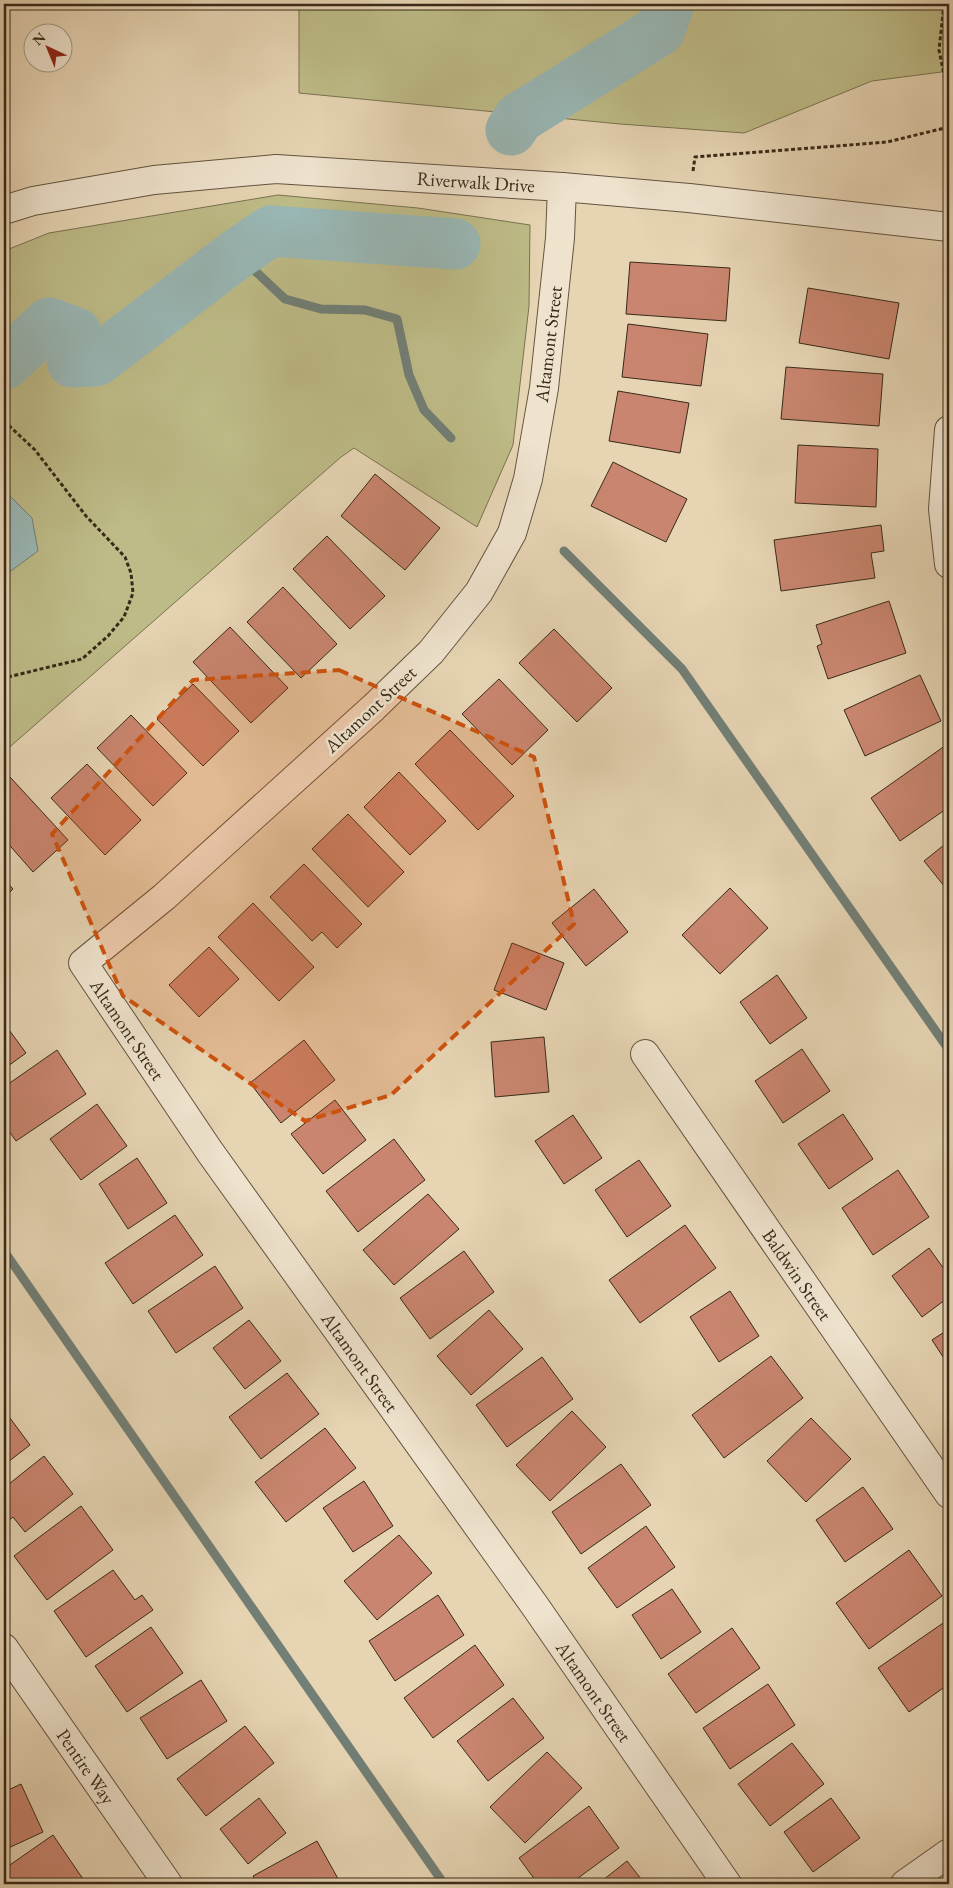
<svg xmlns="http://www.w3.org/2000/svg" width="953" height="1888" viewBox="0 0 953 1888" font-family="'EB Garamond',serif">
	<style>
		.green { fill: #bdbb87; stroke: #7a7250 }
		.water { fill: #99b7b5; stroke: #727f76 }
		.lines { fill: none; stroke-linecap: round; stroke-linejoin: round }
		.stream { stroke: #727f76; stroke-width: 9 }
		.river { stroke: #99b7b5; stroke-width: 51 }
		.building { fill: #c9856f; stroke: #372a18 }
		.minor-casing { stroke: #63543f; stroke-width: 30 }
		.path { stroke: #372a18; stroke-width: 3; stroke-dasharray: 4 2.5; stroke-linecap: butt }
		.minor { stroke: #efe3ce; stroke-width: 28 }
		.marked { fill: #cd520e; fill-opacity: 0.2; stroke: #cd520e; stroke-width: 4; stroke-dasharray: 10 6; stroke-linejoin: round }
		.labels { text-anchor: middle; stroke-width: 5; stroke-linejoin: round; paint-order: stroke }
		.street-label { font-size: 19px; fill: #372a18; stroke: #efe3ce }
	</style>
	<rect width="100%" height="100%" fill="#e6d4b3"/>
	<filter id="stains"><feTurbulence type="fractalNoise" baseFrequency=".004" numOctaves="4"/><feColorMatrix values="0 0 0 0 .2 0 0 0 0 .09 0 0 0 0 .02 0 0 0 .5 -.17"/></filter>
	<radialGradient id="worn" r=".72"><stop offset=".6" stop-color="#630" stop-opacity="0"/><stop offset="1" stop-color="#630" stop-opacity=".3"/></radialGradient>
	<path class="green" d="M299,4H949V71L872,81L744,133L620,124L299,93Z
		M278,195L418,208L530,225L529,306L513,445L477,527L354,448L341,457L4,752V251L49,233Z"/>
	<path class="water" d="M4,490L32,518L38,551L4,576Z"/>
	<g class="lines">
		<path class="stream" d="M237,254L285,299L321,309L365,310L397,319L409,375L424,410L451,438
			M564,551L682,669L949,1050
			M4,1251L444,1884"/>
		<path class="river" d="M511,130L519,118L660,30L669,4
			M5,364L49,323L76,333L72,362L96,361L237,254L271,231L455,244"/>
	</g>
	<path class="building" d="M630,262L730,268L726,321L626,314Z
		M808,288L899,303L889,359L799,343Z
		M628,324L708,334L701,386L622,377Z
		M786,367L883,374L879,426L781,419Z
		M618,391L689,403L680,453L609,441Z
		M798,445L878,449L876,507L795,503Z
		M613,462L687,499L666,542L591,506Z
		M375,474L440,528L405,570L341,516Z
		M881,525L884,551L871,553L875,578L781,591L774,540Z
		M327,536L385,596L350,629L293,569Z
		M283,587L337,644L301,678L247,622Z
		M889,601L906,653L828,679L817,646L822,644L816,625Z
		M230,627L288,688L251,723L193,662Z
		M554,629L612,688L577,722L519,663Z
		M920,675L941,721L865,756L844,710Z
		M499,679L548,730L512,765L462,714Z
		M193,684L239,731L203,766L157,719Z
		M131,715L187,773L153,806L97,748Z
		M450,730L514,796L478,830L415,764Z
		M949,743V807L900,841L871,798Z
		M87,764L141,820L105,855L51,798Z
		M399,772L446,821L410,855L364,807Z
		M10,777L68,840L33,872L4,839V783Z
		M348,814L404,872L368,907L312,849Z
		M949,841V892L924,861Z
		M304,864L362,924L337,948L322,932L312,941L270,897Z
		M4,879L13,889L4,898Z
		M730,888L768,928L720,974L682,935Z
		M594,889L628,932L586,966L552,923Z
		M253,903L314,967L279,1001L218,937Z
		M512,943L564,963L546,1010L494,990Z
		M209,947L239,979L199,1017L169,985Z
		M777,975L807,1018L770,1044L740,1002Z
		M4,1023L26,1053L4,1069Z
		M544,1037L549,1092L495,1097L491,1042Z
		M304,1040L335,1080L281,1123L250,1083Z
		M802,1049L830,1091L783,1123L755,1081Z
		M57,1050L86,1094L16,1141L4,1124V1087Z
		M335,1100L366,1140L323,1174L291,1134Z
		M97,1104L127,1146L81,1180L50,1139Z
		M843,1114L873,1159L829,1189L798,1144Z
		M573,1115L602,1158L564,1184L535,1141Z
		M394,1139L425,1180L358,1232L326,1191Z
		M137,1158L167,1203L128,1229L99,1184Z
		M639,1160L671,1206L627,1237L595,1190Z
		M898,1170L929,1217L873,1255L842,1208Z
		M428,1194L459,1229L394,1285L363,1250Z
		M175,1215L203,1255L133,1304L105,1263Z
		M685,1225L716,1268L640,1323L609,1280Z
		M929,1248L949,1276V1297L922,1317L892,1276Z
		M464,1251L494,1292L430,1339L400,1298Z
		M215,1266L243,1308L176,1353L148,1311Z
		M730,1291L759,1336L719,1362L690,1317Z
		M489,1310L523,1349L471,1395L437,1356Z
		M249,1320L281,1361L245,1389L213,1348Z
		M949,1329V1366L932,1340Z
		M771,1356L803,1398L724,1458L692,1415Z
		M542,1357L573,1399L507,1447L476,1405Z
		M287,1373L319,1414L261,1459L229,1417Z
		M4,1410L30,1445L4,1465Z
		M572,1411L606,1447L550,1501L516,1465Z
		M811,1418L851,1459L806,1502L767,1461Z
		M325,1428L356,1468L286,1522L255,1482Z
		M44,1456L73,1494L25,1532L13,1517L4,1524V1488Z
		M621,1464L651,1505L581,1554L552,1512Z
		M364,1481L393,1526L353,1552L323,1508Z
		M863,1487L893,1529L845,1562L816,1520Z
		M81,1506L113,1550L47,1600L14,1556Z
		M646,1526L675,1567L617,1608L588,1568Z
		M399,1535L432,1573L377,1620L344,1581Z
		M909,1550L942,1596L869,1649L836,1603Z
		M113,1570L135,1600L142,1595L153,1610L86,1657L54,1611Z
		M672,1589L701,1632L661,1659L632,1615Z
		M438,1595L464,1635L395,1681L369,1641Z
		M949,1619V1684L909,1712L878,1668Z
		M151,1627L183,1673L127,1712L95,1666Z
		M732,1628L760,1668L696,1713L668,1674Z
		M475,1645L504,1685L433,1738L404,1698Z
		M201,1680L227,1721L167,1759L140,1718Z
		M768,1684L795,1725L730,1769L703,1728Z
		M513,1698L544,1738L488,1781L457,1741Z
		M245,1726L274,1763L206,1816L177,1779Z
		M792,1743L824,1784L770,1826L738,1784Z
		M547,1752L582,1788L525,1843L490,1807Z
		M21,1784L43,1832L4,1850V1792Z
		M259,1798L286,1833L248,1864L220,1829Z
		M831,1798L860,1838L813,1872L784,1832Z
		M589,1806L619,1848L570,1884H538L519,1858Z
		M53,1835L83,1879L75,1884H4V1869Z
		M317,1841L341,1884H257L253,1876Z
		M627,1861L645,1884H598Z"/>
	<g class="lines">
		<defs>
			<g id="minor">
				<path id="s1" d="M562,187L560,238L544,388L528,479L512,533L479,592L431,652L373,708L164,897L83,963L210,1152L535,1606L727,1884"/>
				<path id="s2" d="M4,210L33,201L154,180L276,169L562,187L689,198L949,227"/>
				<path d="M949,430L943,509L949,564"/>
				<path id="s3" d="M645,1054L949,1494"/>
				<path id="s4" d="M4,1648L168,1884"/>
				<path d="M905,1884L949,1853"/>
			</g>
		</defs>
		<use href="#minor" class="minor-casing"/>
		<path class="path" d="M944,4L939,50L946,84L949,86
			M693,171L695,157L887,142L949,127
			M4,421L35,450L86,516L125,557L131,573L133,593L124,617L108,636L82,659L8,677L4,680"/>
		<use href="#minor" class="minor"/>
	</g>
	<path class="marked" d="M339,670L534,757L574,924L391,1095L305,1121L123,996L52,834L193,680Z"/>
	<g class="labels">
		<g class="street-label">
			<text dy="7" stroke="none"><textPath href="#s2" startOffset="476">Riverwalk Drive</textPath></text>
			<text transform="translate(548 344) rotate(-83)" y="7">Altamont Street</text>
			<text transform="translate(370 709) rotate(-43)" y="7">Altamont Street</text>
			<text dy="7" stroke="none"><textPath href="#s1" startOffset="1042">Altamont Street</textPath></text>
			<text dy="7" stroke="none"><textPath href="#s3" startOffset="268">Baldwin Street</textPath></text>
			<text dy="7" stroke="none"><textPath href="#s1" startOffset="1448">Altamont Street</textPath></text>
			<text dy="7" stroke="none"><textPath href="#s1" startOffset="1852">Altamont Street</textPath></text>
			<text dy="7" stroke="none"><textPath href="#s4" startOffset="144">Pentire Way</textPath></text>
		</g>
	</g>
	<rect width="953" height="1888" fill="none" stroke="#e6d4b3" stroke-width="20"/>
	<rect x="5" y="5" width="943" height="1878" fill="none" stroke="#372a18" stroke-width="2.5"/>
	<rect x="10" y="10" width="933" height="1868" fill="none" stroke="#372a18"/>
	<g transform="translate(48 48) rotate(316)"><circle r="24" fill="#efe3ce" stroke="#a59985"/>
	<path d="M0-4L9 19L0 12L-9 19Z" fill="#8f2418"/>
	<text y="-8" font-size="14" font-weight="bold" text-anchor="middle" fill="#372a18">N</text>
	</g>
	<rect width="100%" height="100%" filter="url(#stains)"/>
	<rect width="100%" height="100%" fill="url(#worn)"/>
</svg>
